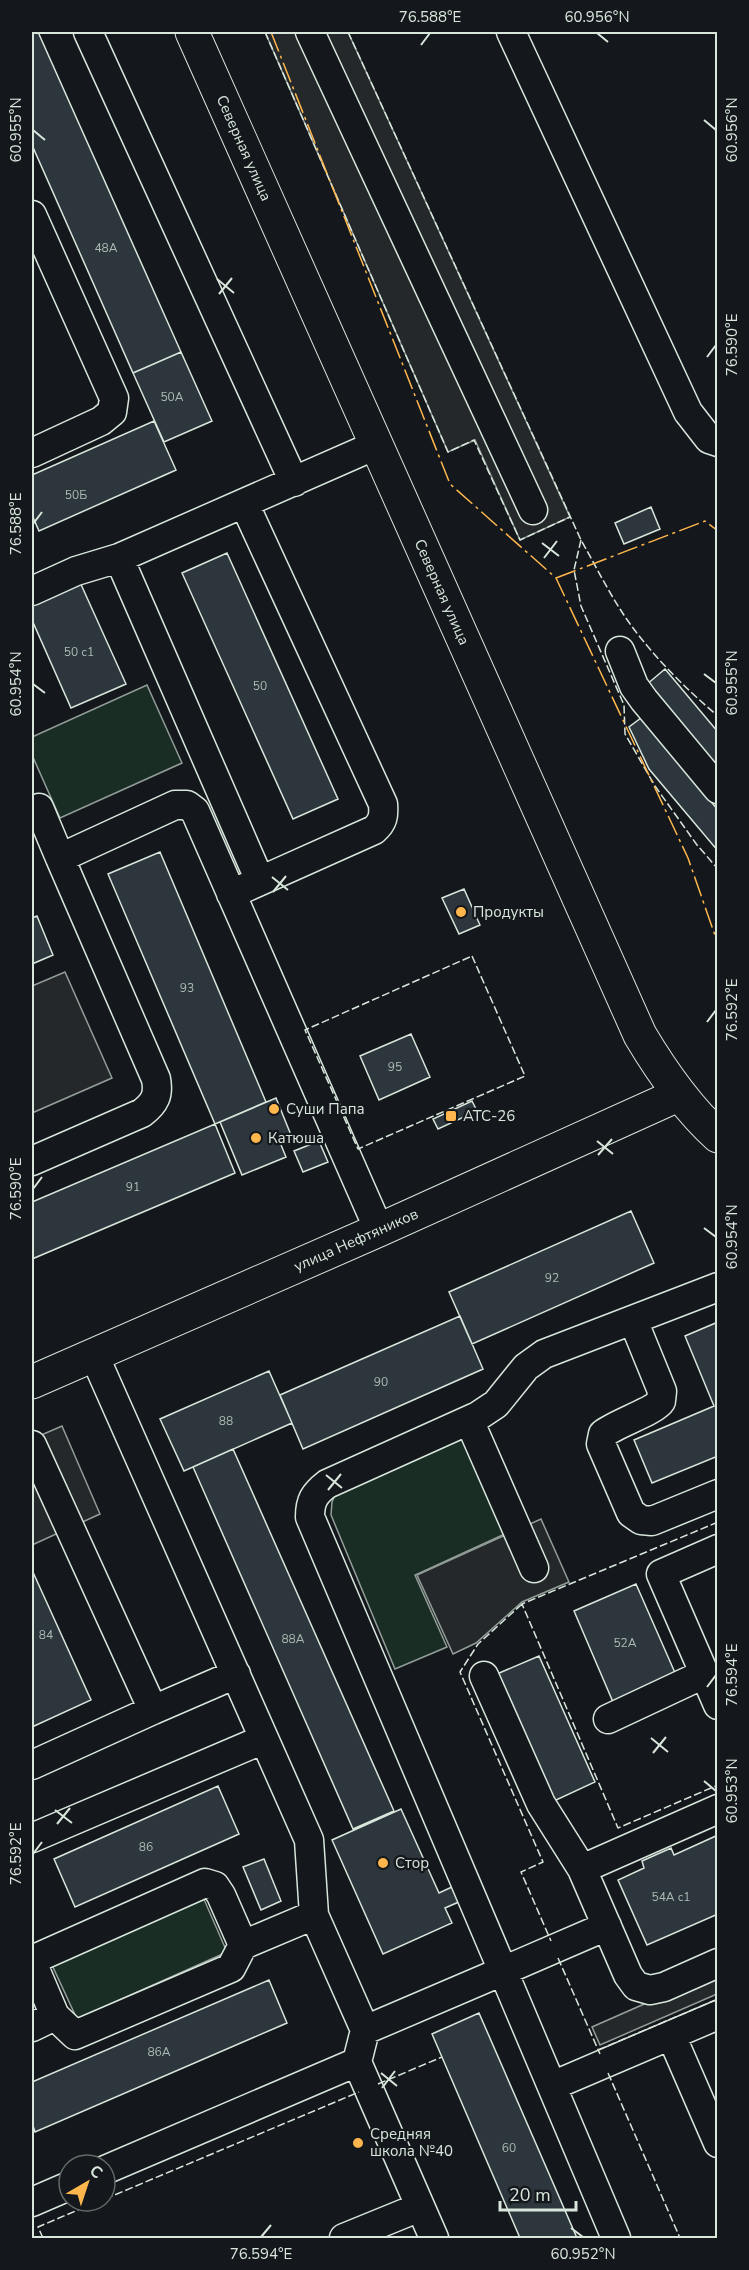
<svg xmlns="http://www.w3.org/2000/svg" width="749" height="2270" viewBox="0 0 749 2270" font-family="'Nunito Sans',sans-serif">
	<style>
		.green { fill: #1a2d24; stroke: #939e99; stroke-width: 1.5 }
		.parking { fill: #24282b; stroke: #939e99; stroke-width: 1.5 }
		.building { fill: #2c363c; stroke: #d8e6dc; stroke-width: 1.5 }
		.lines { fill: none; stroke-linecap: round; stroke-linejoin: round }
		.minor-casing { stroke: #d8e6dc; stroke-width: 31 }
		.major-casing { stroke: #d8e6dc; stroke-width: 35 }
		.minor { stroke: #14181c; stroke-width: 28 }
		.major { stroke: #14181c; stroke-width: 33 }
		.fence { stroke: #d8e6dc; stroke-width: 1.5; stroke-dasharray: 8 3; stroke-linecap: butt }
		.power { stroke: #ffb74d; stroke-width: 1.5; stroke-dasharray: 21 4.5 3 4.5; stroke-linecap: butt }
		.ticks { fill: none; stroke: #d8e6dc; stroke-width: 2 }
		.poi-dot { fill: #ffb74d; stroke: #14181c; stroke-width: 2 }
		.labels { text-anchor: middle; stroke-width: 4.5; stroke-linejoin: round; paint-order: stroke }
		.number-label { font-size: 12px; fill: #adbab4 }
		.street-label { font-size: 15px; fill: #d8e6dc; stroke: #14181c }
		.poi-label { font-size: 15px; fill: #d8e6dc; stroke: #14181c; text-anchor: start }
		.neatline { fill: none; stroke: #d8e6dc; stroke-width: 2 }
		.ticks-label { font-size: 15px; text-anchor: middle; fill: #d8e6dc }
	</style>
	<rect width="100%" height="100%" fill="#14181c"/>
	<path class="green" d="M147,685L182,763L60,818L32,755V737Z
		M464,1432L507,1533L415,1575L447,1647L395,1669L331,1515L332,1502L336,1493Z
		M203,1897L227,1952L77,2019L52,1965Z"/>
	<path class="parking" d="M265,32H348L570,517L520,540L475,440L448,452Z
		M65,972L112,1078L32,1113V986Z
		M62,1426L100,1514L32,1545V1439Z
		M541,1519L569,1582L522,1602L476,1643L453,1654L417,1575Z
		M717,1972V1994L600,2045L592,2027Z"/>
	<path class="building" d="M32,32H38L181,352L133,373L32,145Z
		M181,352L212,421L164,442L133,373Z
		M154,421L176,470L39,531L32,515V475Z
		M651,507L660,529L624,544L615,523Z
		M227,553L338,799L293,819L182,573Z
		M79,580L126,684L71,708L32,620V602Z
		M665,669L718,732V769L646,685Z
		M641,718L718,810V851L649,769L629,727Z
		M160,852L266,1102L215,1124L108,874Z
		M464,889L480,925L459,934L442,898Z
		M37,916L53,955L32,964V918Z
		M411,1034L430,1077L379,1100L360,1056Z
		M276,1098L291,1135L279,1140L286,1157L242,1175L220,1122Z
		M472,1101L477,1111L438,1129L433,1119Z
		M215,1124L235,1173L32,1259V1202Z
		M319,1141L328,1162L303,1172L294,1151Z
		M631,1211L654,1263L472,1344L449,1292Z
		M460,1316L483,1369L303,1449L280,1395Z
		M718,1322V1456L652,1483L634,1440L714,1406L685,1336Z
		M269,1371L292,1423L184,1471L160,1419Z
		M233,1449L394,1811L353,1829L193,1467Z
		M32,1570L91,1700L32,1727Z
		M636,1584L676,1675L613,1702L574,1611Z
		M539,1656L595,1782L554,1801L497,1674Z
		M218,1786L239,1834L75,1907L54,1859Z
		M401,1809L439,1893L454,1886L461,1901L445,1908L452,1923L383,1954L332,1840Z
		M718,1835V1914L647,1945L618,1880L644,1868L642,1861L671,1848L674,1855Z
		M264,1859L281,1901L261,1910L243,1867Z
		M269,1980L287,2023L35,2132L32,2123V2082Z
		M479,2013L577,2238H520L432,2034Z"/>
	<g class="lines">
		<defs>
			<path id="minor" d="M88,32L294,482
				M310,32L533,510
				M511,32L688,412L709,439L718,442
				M32,215L114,398L112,412L101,421L32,453
				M119,558L260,881
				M32,591L76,571L119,558L376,445
				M620,651L634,686L644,700L718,789
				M32,811L39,808L60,858L175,805H187L195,811L379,1230
				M231,894L374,830C383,822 384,816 383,804L244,503
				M32,1161L142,1113C155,1103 159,1095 156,1079L60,858
				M633,1320L662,1391C662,1392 661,1400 661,1401C655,1411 615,1424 603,1434L601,1444L631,1513L641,1520L652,1521L718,1494
				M94,1355L309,1840L314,1915L365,2030
				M469,1420L534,1568
				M32,1445L153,1710L32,1765
				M718,1549L661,1574L718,1705
				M484,1676L541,1804L582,1869L628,1975L636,1986L650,1990L664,1987L718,1963
				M153,1710L236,1674
				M608,1719L704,1674
				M32,1838L264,1739
				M582,1869L718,1809
				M607,1926L503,1971L616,2238
				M243,1945L314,1915
				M32,1960L205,1883L215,1886L221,1895L243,1945L231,1968L75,2035L55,2016L32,1962
				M32,2027L55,2016
				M671,2035L718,2143
				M357,2062L434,2238
				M552,2086L718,2015
				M105,2170L357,2062L365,2030L503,1971L310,1517C310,1501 314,1494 327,1484L478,1416L496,1404L526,1367L544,1354L718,1287
				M32,2202L69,2186
				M344,2238L420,2207"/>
			<path id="major" d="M192,32L640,1035C662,1072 686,1107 718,1136
				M32,1382L379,1230L680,1094"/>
		</defs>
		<use href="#minor" class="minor-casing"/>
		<use href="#major" class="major-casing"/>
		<use href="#minor" class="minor"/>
		<use href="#major" class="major"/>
		<path class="fence" d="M265,32L448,452L474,440L520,540L570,517
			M348,32L581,540C594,563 606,587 620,609C644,647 683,687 718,716
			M581,540L574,570L581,606L624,705L625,734L655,786L697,845L718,869
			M472,956L525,1076L358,1149L305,1030Z
			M718,1522L522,1604L618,1828L718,1785
			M522,1604L478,1644L460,1672L543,1862L521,1872L551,1941
			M558,1958L600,2054
			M598,2050L718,1999
			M608,2073L680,2238
			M378,2084L442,2057
			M105,2199L359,2092
			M43,2238L38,2227L99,2201"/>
		<path class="power" d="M271,32L450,484L556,578L688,858L718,944
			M556,578L705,521L718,531"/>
	</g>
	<path class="ticks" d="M597,33L608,42M421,45L430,33M704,120L716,130M33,130L45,140M217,279L234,293M219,294L232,278M707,357L716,345M33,524L42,512M542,543L559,556M544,558L557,541M704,674L716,683M33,684L45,693M272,877L288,890M273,892L286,876M707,1022L716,1010M597,1141L613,1154M598,1155L612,1139M33,1189L42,1177M704,1228L716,1237M326,1475L342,1488M328,1490L341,1474M707,1687L716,1675M651,1738L668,1752M653,1753L666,1737M704,1781L716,1791M55,1810L72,1823M57,1824L70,1808M33,1854L42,1842M381,2073L397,2086M382,2088L395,2071M571,2228L583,2237M261,2237L271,2225"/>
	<g class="poi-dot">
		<circle cx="461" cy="912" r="6"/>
		<circle cx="274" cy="1109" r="6"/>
		<rect x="445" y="1110" width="12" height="12" rx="3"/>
		<circle cx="256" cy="1138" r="6"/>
		<circle cx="383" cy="1863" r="6"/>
		<circle cx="358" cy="2143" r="6"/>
	</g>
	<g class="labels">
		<g class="number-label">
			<text x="106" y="252">48А</text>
			<text x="172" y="401">50А</text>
			<text x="76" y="499">50Б</text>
			<text x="79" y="656">50 с1</text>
			<text x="260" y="690">50</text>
			<text x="187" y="992">93</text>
			<text x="395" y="1071">95</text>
			<text x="133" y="1191">91</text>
			<text x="552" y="1282">92</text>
			<text x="381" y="1386">90</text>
			<text x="226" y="1425">88</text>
			<text x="46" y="1639">84</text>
			<text x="293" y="1643">88А</text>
			<text x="625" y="1647">52А</text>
			<text x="146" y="1851">86</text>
			<text x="671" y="1901">54А с1</text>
			<text x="159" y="2056">86А</text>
			<text x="509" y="2152">60</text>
		</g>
		<g class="street-label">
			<text transform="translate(244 148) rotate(66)" y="5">Северная улица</text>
			<text transform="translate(442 592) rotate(66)" y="5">Северная улица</text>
			<text transform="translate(356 1240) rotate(-24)" y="5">улица Нефтяников</text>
		</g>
		<g class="poi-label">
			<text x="473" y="917">Продукты</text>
			<text x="286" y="1114">Суши Папа</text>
			<text x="463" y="1121">АТС-26</text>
			<text x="268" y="1143">Катюша</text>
			<text x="395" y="1868">Стор</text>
			<text x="370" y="2139">Средняя<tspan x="370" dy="17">школа №40</tspan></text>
		</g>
	</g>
	<rect width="749" height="2270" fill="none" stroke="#14181c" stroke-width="66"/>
	<g transform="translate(87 2183) rotate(39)"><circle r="28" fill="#14181c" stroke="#626a69" stroke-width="1.5"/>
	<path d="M0-4.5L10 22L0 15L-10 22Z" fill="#ffb74d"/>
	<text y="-9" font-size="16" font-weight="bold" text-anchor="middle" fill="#d8e6dc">С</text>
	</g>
	<path d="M500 2201v9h76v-9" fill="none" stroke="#d8e6dc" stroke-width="3"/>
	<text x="509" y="2201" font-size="18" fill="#d8e6dc" stroke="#14181c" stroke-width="4.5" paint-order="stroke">20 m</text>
	<rect x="33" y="33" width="683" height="2204" class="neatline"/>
	<g class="ticks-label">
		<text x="430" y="22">76.588°E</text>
		<text x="597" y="22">60.956°N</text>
		<text transform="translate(732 130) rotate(-90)" y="5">60.956°N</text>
		<text transform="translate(16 130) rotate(-90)" y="5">60.955°N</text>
		<text transform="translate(732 345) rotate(-90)" y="5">76.590°E</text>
		<text transform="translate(16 524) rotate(-90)" y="5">76.588°E</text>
		<text transform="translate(732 683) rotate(-90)" y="5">60.955°N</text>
		<text transform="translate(16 684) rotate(-90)" y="5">60.954°N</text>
		<text transform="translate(732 1010) rotate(-90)" y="5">76.592°E</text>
		<text transform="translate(16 1189) rotate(-90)" y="5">76.590°E</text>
		<text transform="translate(732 1237) rotate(-90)" y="5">60.954°N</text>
		<text transform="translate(732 1675) rotate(-90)" y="5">76.594°E</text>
		<text transform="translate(732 1791) rotate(-90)" y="5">60.953°N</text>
		<text transform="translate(16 1854) rotate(-90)" y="5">76.592°E</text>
		<text x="261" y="2259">76.594°E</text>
		<text x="583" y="2259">60.952°N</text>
	</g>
</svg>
